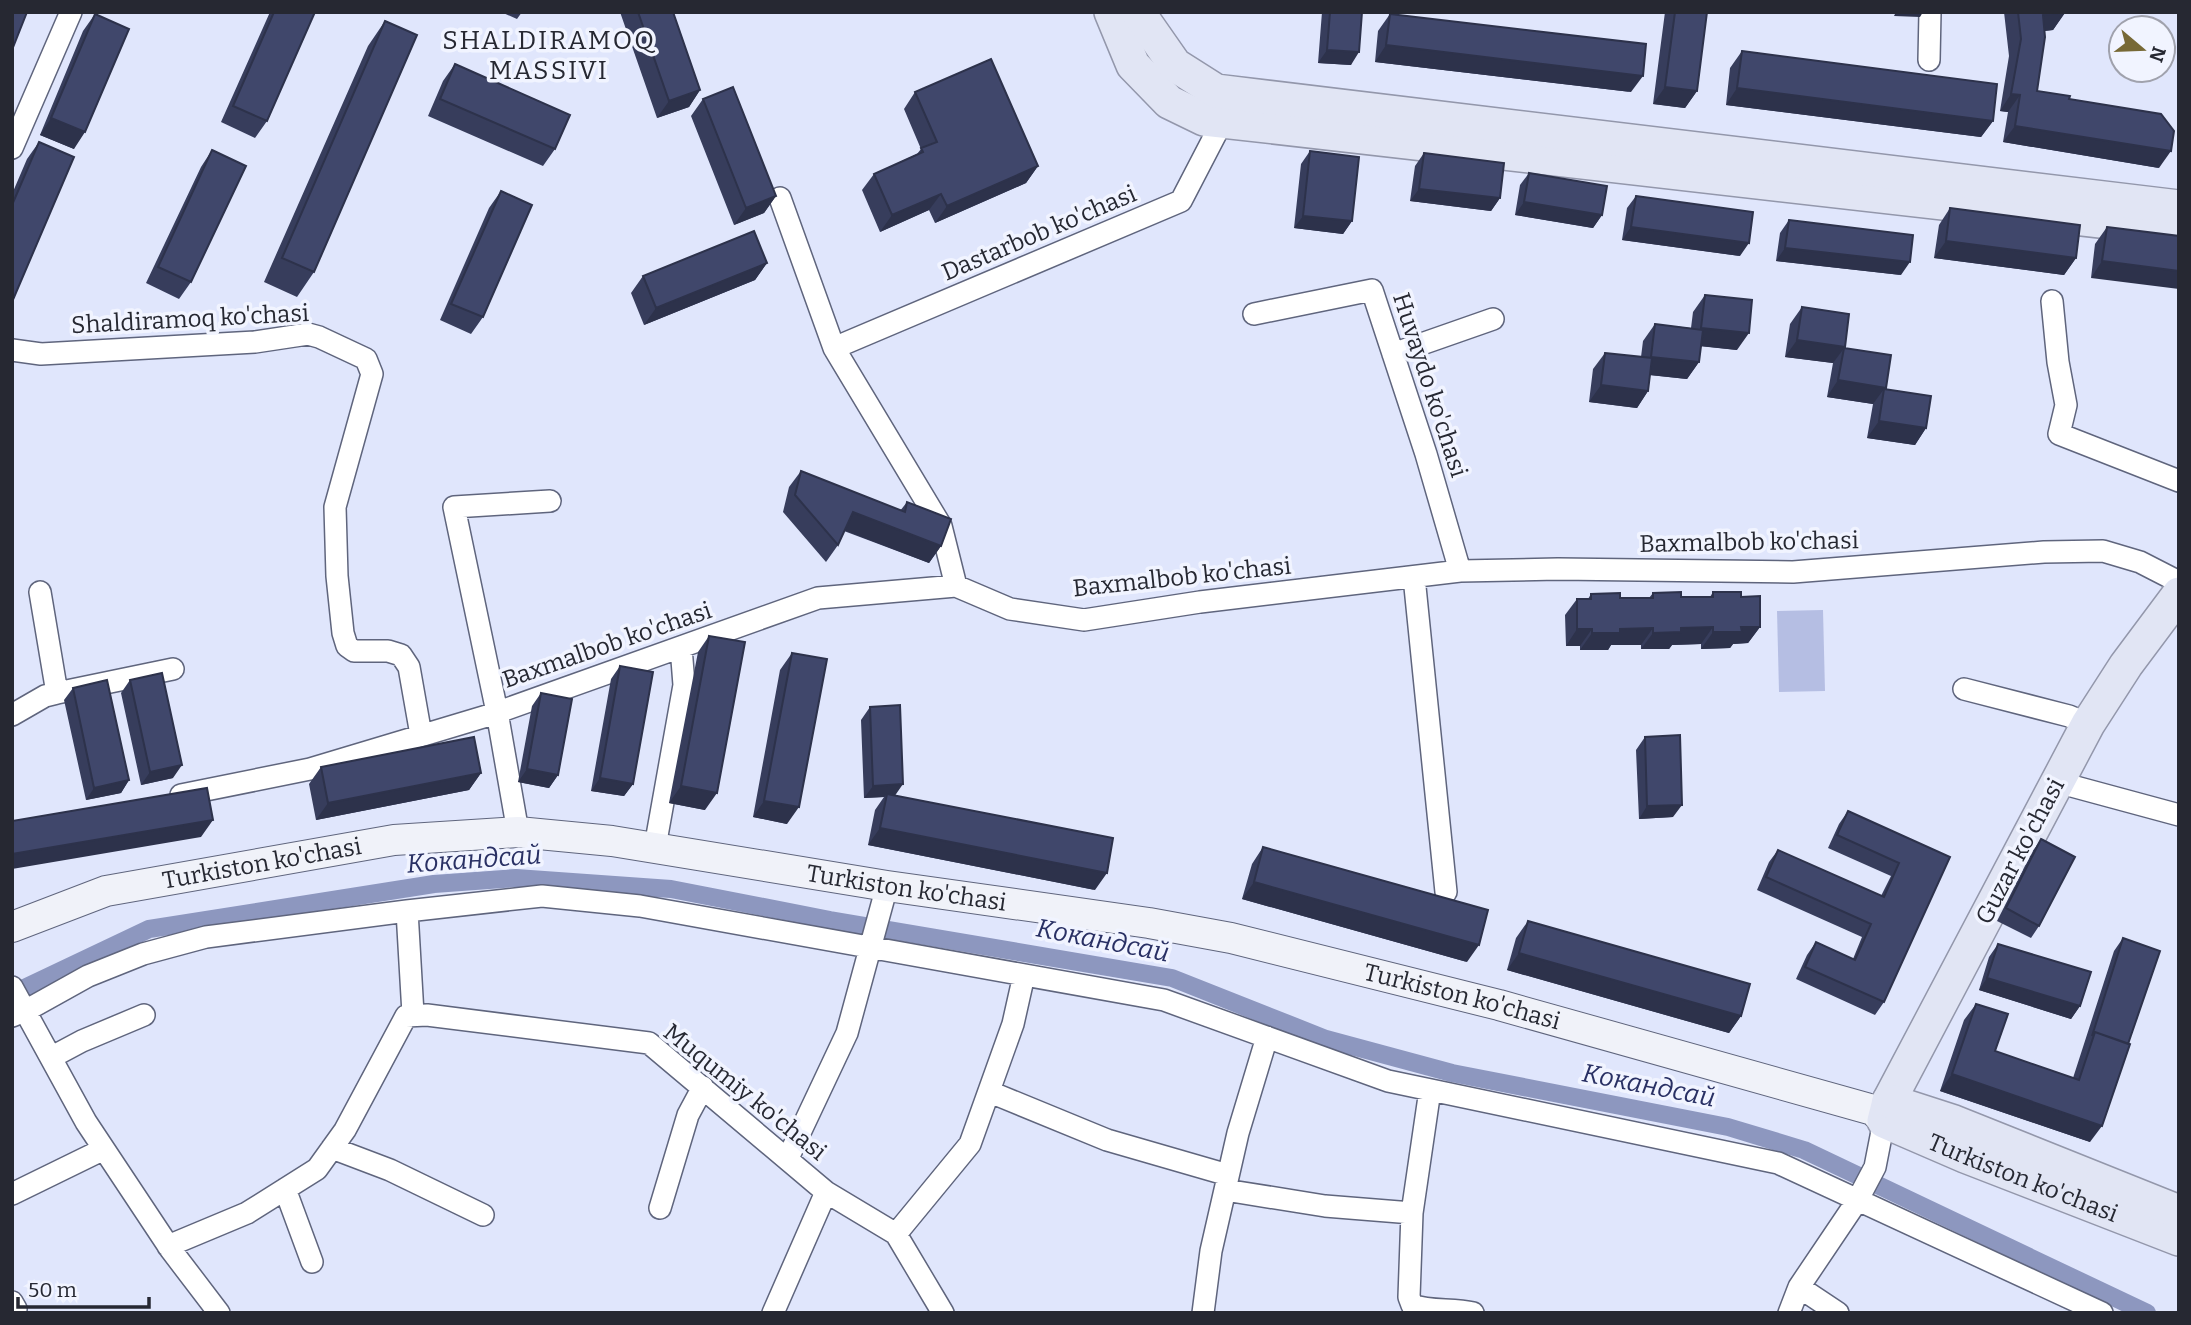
<svg xmlns="http://www.w3.org/2000/svg" width="2191" height="1325" viewBox="0 0 2191 1325" font-family="Bitter,serif">
	<style>
		.green { fill: #b5bee3 }
		.lines { fill: none; stroke-linecap: round; stroke-linejoin: round }
		.canal { stroke: #8d97bf; stroke-width: 18 }
		.minor-casing { stroke: #5f657d; stroke-width: 24 }
		.secondary-casing { stroke: #5f657d; stroke-width: 32 }
		.primary-casing { stroke: #9397ab; stroke-width: 36 }
		.minor { stroke: #fff; stroke-width: 21 }
		.secondary { stroke: #f0f2f9; stroke-width: 30 }
		.primary { stroke: #e1e5f4; stroke-width: 33 }
		.wall { fill: #373d5c }
		.shaded-wall { fill: #2d324b }
		.building { fill: #40476b; stroke: #2d324b; stroke-width: 2 }
		.labels { text-anchor: middle; stroke-width: 7; stroke-linejoin: round; paint-order: stroke }
		.street-label { font-size: 24px; fill: #262832; stroke: #f1f4ff }
		.neighbourhood-label { font-size: 26px; letter-spacing: 2px; fill: #262832; stroke: #f1f4ff }
		.water-label { font-size: 26px; font-style: italic; fill: #293064; stroke: #f1f4ff }
	</style>
	<rect width="100%" height="100%" fill="#e0e6fc"/>
	<path class="green" d="M1823,610L1825,691L1779,692L1777,611Z"/>
	<g class="lines">
		<path class="canal" d="M12,994L149,929L434,884L516,878L671,889L830,920L1172,978L1326,1039L1452,1073L1728,1127L1804,1150L2147,1313"/>
		<defs>
			<path id="minor" d="M1929,60L1930,12
				M12,148L71,12
				M780,198L834,348L941,526L956,586
				M2052,301L2058,362L2066,405L2059,434L2179,481
				M1254,314L1372,290L1426,454L1460,571
				M834,348L1181,201L1222,122
				M12,350L41,354L255,342L308,334L319,337L366,359L372,374L335,507L337,576L343,633L347,646L354,651H388L401,655L409,667L421,735
				M1393,354L1493,319
				M1414,577L1446,892
				M40,592L57,693
				M1964,689L2069,716L2088,724
				M12,715L45,696L57,693L173,669
				M2057,782L2179,815
				M181,795L310,769L490,715L818,598L956,586L1010,609L1084,620L1200,602L1460,571L1558,569L1793,572L2044,552L2103,551L2140,562L2179,582
				M518,832L497,712L454,507L550,501
				M655,847L684,685L681,647
				M407,911L413,1014
				M12,987L86,1122L171,1250L219,1313
				M12,1016L27,1010L88,976L143,954L206,937L407,911L542,896L640,906L1164,1000L1388,1081L1778,1163L2102,1313
				M52,1057L82,1041L144,1015
				M1430,1090L1412,1213L1409,1297L1412,1305C1431,1312 1453,1308 1473,1313
				M990,1092L1107,1140L1228,1175
				M332,1148L390,1170L483,1215
				M788,1158L847,1033L887,886
				M285,1189L312,1262
				M1225,1190L1325,1206L1412,1213
				M12,1194L104,1149
				M660,1208L688,1115L703,1087
				M896,1234L970,1144L1013,1024L1024,975
				M168,1246L247,1213L317,1169L345,1130L406,1016L427,1015L649,1043L826,1192L896,1234L943,1313
				M1799,1287L1838,1313
				M12,1302L16,1309
				M773,1313L826,1192
				M1203,1313L1211,1251L1238,1133L1267,1037
				M1789,1313L1799,1287L1857,1201L1875,1167L1884,1121"/>
			<g id="secondary">
				<path id="s1" d="M12,927L106,891L394,840L518,832L612,841L887,886L1149,923L1231,938L1499,1005L1873,1110L1884,1121"/>
			</g>
			<g id="primary">
				<path d="M1111,12L1133,65L1169,102L1204,119L2179,230"/>
				<path d="M1138,12L1175,65L1216,91L2179,207"/>
				<path id="s2" d="M2179,594L2126,665L2088,724L1889,1101L1884,1121L1965,1156L2179,1239"/>
				<path d="M1889,1101L1954,1122L2179,1212"/>
			</g>
		</defs>
		<use href="#minor" class="minor-casing"/>
		<use href="#secondary" class="secondary-casing"/>
		<use href="#primary" class="primary-casing"/>
		<use href="#minor" class="minor"/>
		<use href="#secondary" class="secondary"/>
		<use href="#primary" class="primary"/>
	</g>
	<path class="wall" d="M270,12H315L267,121L255,138L221,122Z
		M501,12H522L517,19Z
		M620,12H673L700,90L689,107L657,118Z
		M1322,12H1362L1351,65L1318,63Z
		M1665,12H1707L1697,91L1685,108L1653,104Z
		M2004,12H2065L2053,30L2045,31L2037,91L2159,168L2003,142L2008,112L2000,111L2009,56Z
		M95,14L74,149L40,135L83,31Z
		M1390,14L1631,92L1375,62L1378,31Z
		M385,21L314,272L297,297L264,282L368,46Z
		M1742,51L1993,121L1981,137L1726,105L1730,68Z
		M455,64L555,149L543,166L428,116L443,81Z
		M915,92L1038,166L1026,183L935,223L929,210L880,232L862,190L874,174L917,154L921,149L904,109Z
		M703,99L776,196L764,213L734,225L691,116Z
		M39,142L12,302V194L27,159Z
		M212,150L191,282L179,299L146,283L201,167Z
		M1310,151L1352,221L1343,234L1294,228L1301,164Z
		M1424,153L1500,198L1491,211L1410,201L1415,166Z
		M1529,173L1602,215L1593,228L1515,215L1520,185Z
		M501,191L483,317L471,334L440,320L489,208Z
		M1636,196L1740,256L1622,240L1627,208Z
		M1950,208L2076,258L2064,275L1934,258L1939,225Z
		M1789,220L1901,275L1776,261L1780,233Z
		M2107,227L2179,236L2091,278L2095,244Z
		M767,263L755,280L644,325L631,293L643,276Z
		M1705,295L1737,350L1701,346L1699,362L1687,379L1650,375L1648,391L1637,408L1589,402L1593,369L1605,353L1641,357L1643,341L1655,324L1691,328L1693,312Z
		M1802,307L1886,388L1885,389L1926,428L1915,445L1867,438L1873,404L1827,397L1833,363L1785,357L1790,324Z
		M801,471L900,511L907,502L941,546L929,563L844,531L838,545L826,562L783,512L789,487Z
		M1713,592L1741,597L1760,627L1748,643L1733,644L1730,648L1701,649V644L1672,645L1669,649H1641V645H1611L1608,650H1580V646H1566L1565,615L1577,599H1588L1591,594L1620,598H1649L1653,593L1681,597H1710Z
		M709,636L705,810L669,803L698,652Z
		M792,653L787,824L753,817L780,670Z
		M620,666L633,784L624,796L591,791L611,679Z
		M130,680L173,778L141,785L121,693Z
		M73,688L129,780L121,793L86,800L64,700Z
		M541,693L558,775L549,788L518,782L532,706Z
		M870,707L895,795L1095,890L868,845L875,810L884,797L864,798L861,720Z
		M1645,737L1673,817L1639,819L1636,750Z
		M321,767L481,773L469,790L316,820L309,784Z
		M1848,811L1950,857L1884,1002L1875,1015L1796,979L1807,955L1816,942L1853,959L1862,937L1757,890L1769,862L1778,850L1881,896L1891,876L1828,848L1839,824Z
		M2041,839L2039,926L2031,938L1997,921L2032,852Z
		M1263,847L1467,962L1242,899L1252,864Z
		M1528,921L1741,1016L1729,1033L1507,970L1516,938Z
		M2123,938L2090,1142L1940,1091L1964,1020L1976,1004L1995,1051L2073,1078L2114,951Z
		M1998,944L2080,1006L2071,1019L1979,990L1989,957Z"/>
	<path class="shaded-wall" d="M1896,12H1923L1920,17L1894,16Z
		M2065,13L2053,30L2031,32L2043,15Z
		M1386,45L1643,76L1631,92L1375,62Z
		M1327,50L1359,52L1351,65L1318,63Z
		M1665,87L1697,91L1685,108L1653,104Z
		M1737,88L1993,121L1981,137L1726,105Z
		M700,90L689,107L657,118L669,101Z
		M2011,94L2020,95L2008,112L2000,111Z
		M51,118L85,132L74,149L40,135Z
		M2015,126L2171,151L2159,168L2003,142Z
		M1038,166L1026,183L935,223L947,206Z
		M1419,189L1500,198L1491,211L1410,201Z
		M941,194L929,210L880,232L892,215Z
		M776,196L764,213L734,225L746,208Z
		M1524,202L1602,215L1593,228L1515,215Z
		M1303,216L1352,221L1343,234L1294,228Z
		M1631,227L1749,243L1740,256L1622,240Z
		M1946,241L2076,258L2064,275L1934,258Z
		M1785,248L1910,262L1901,275L1776,261Z
		M2102,261L2179,271V289L2091,278Z
		M767,263L755,280L644,325L656,308Z
		M1701,328L1749,333L1737,350L1689,345Z
		M1797,340L1845,347L1833,363L1785,357Z
		M1651,357L1699,362L1687,379L1640,374Z
		M1838,380L1886,388L1883,391L1884,389L1873,404L1827,397Z
		M1601,385L1648,391L1637,408L1589,402Z
		M1879,421L1926,428L1915,445L1867,438Z
		M853,512L941,546L929,563L841,529Z
		M1713,627L1701,644L1672,645L1669,649H1641L1653,633L1681,628Z
		M1741,627H1760L1748,643L1733,644L1730,648L1701,649L1713,632Z
		M1653,628L1641,645H1611L1608,650H1580L1592,633L1620,629Z
		M1577,629H1592L1580,646H1566Z
		M182,765L173,778L141,785L150,772Z
		M527,769L558,775L549,788L518,782Z
		M481,773L469,790L316,820L328,803Z
		M600,778L633,784L624,796L591,791Z
		M129,780L121,793L86,800L94,788Z
		M903,784L894,797L887,794L884,797L864,798L873,786Z
		M681,786L717,793L705,810L669,803Z
		M764,801L799,807L787,824L753,817Z
		M1682,805L1673,817L1639,819L1647,806Z
		M213,820L201,837L12,869V854Z
		M880,828L1107,873L1095,890L868,845Z
		M1254,882L1479,945L1467,962L1242,899Z
		M1519,953L1741,1016L1729,1033L1507,970Z
		M1987,978L2080,1006L2071,1019L1979,990Z
		M1952,1074L2102,1126L2090,1142L1940,1091Z"/>
	<path class="building" d="M12,12H27L12,50Z
		M274,12H315L267,121L233,106Z
		M638,12H673L700,90L669,101Z
		M1330,12H1362L1359,52L1327,50Z
		M1675,12H1707L1697,91L1665,87Z
		M2018,12H2065L2043,15L2045,37L2037,91L2070,96L2069,99L2161,114L2174,131L2171,151L2015,126L2020,95L2011,94L2021,39Z
		M95,14L129,29L85,132L51,118Z
		M1390,14L1646,44L1643,76L1386,45Z
		M385,21L417,35L314,272L282,258Z
		M1742,51L1997,84L1993,121L1737,88Z
		M991,59L1038,166L947,206L941,194L892,215L874,174L923,152L921,148L937,142L915,92Z
		M455,64L570,115L555,149L440,99Z
		M733,87L776,196L746,208L703,99Z
		M39,142L74,157L12,302V205Z
		M212,150L246,166L191,282L158,267Z
		M1310,151L1359,157L1352,221L1303,216Z
		M1424,153L1504,163L1500,198L1419,189Z
		M1529,173L1607,186L1602,215L1524,202Z
		M501,191L532,205L483,317L451,304Z
		M1636,196L1753,212L1749,243L1631,227Z
		M1950,208L2080,225L2076,258L1946,241Z
		M1789,220L1913,235L1910,262L1785,248Z
		M2107,227L2179,236V271L2102,261Z
		M754,231L767,263L656,308L643,276Z
		M1705,295L1752,300L1749,333L1701,328Z
		M1802,307L1849,314L1845,347L1797,340Z
		M1655,324L1703,330L1699,362L1651,357Z
		M1844,348L1891,355L1886,388L1838,380Z
		M1605,353L1652,358L1648,391L1601,385Z
		M1884,389L1931,396L1926,428L1879,421Z
		M801,471L905,512L907,502L951,519L941,546L853,512L838,545L795,495Z
		M1681,592V597H1713V592H1741V597L1760,596V627H1741L1742,632H1713V627L1681,628V632L1653,633V628L1620,629V633H1592V629H1577V599H1591V594L1620,593V598H1653V593Z
		M709,636L745,642L717,793L681,786Z
		M792,653L827,659L799,807L764,801Z
		M620,666L653,672L633,784L600,778Z
		M162,673L182,765L150,772L130,680Z
		M107,680L129,780L94,788L73,688Z
		M541,693L572,699L558,775L527,769Z
		M900,705L903,784L873,786L870,707Z
		M1680,735L1682,805L1647,806L1645,737Z
		M474,737L481,773L328,803L321,767Z
		M207,788L213,820L12,854V821Z
		M887,794L1113,838L1107,873L880,828Z
		M1848,811L1950,857L1884,1002L1805,967L1816,942L1855,960L1871,924L1766,877L1778,850L1884,897L1899,863L1837,835Z
		M2041,839L2075,857L2039,926L2006,908Z
		M1263,847L1488,910L1479,945L1254,882Z
		M1528,921L1750,984L1741,1016L1519,953Z
		M2123,938L2160,951L2128,1044L2095,1032L2092,1036Z
		M1998,944L2091,972L2080,1006L1987,978Z
		M1976,1004L2008,1014L1995,1051L2079,1080L2095,1032L2130,1044L2102,1126L1952,1074Z"/>
	<g class="labels">
		<g class="street-label">
			<text transform="translate(1039 233) rotate(-23)" y="8">Dastarbob ko'chasi</text>
			<text transform="translate(190 319) rotate(-3)" y="8">Shaldiramoq ko'chasi</text>
			<text transform="translate(1430 385) rotate(72)" y="8">Huvaydo ko'chasi</text>
			<text transform="translate(1749 542) rotate(-1)" y="8">Baxmalbob ko'chasi</text>
			<text transform="translate(1182 577) rotate(-6)" y="8">Baxmalbob ko'chasi</text>
			<text transform="translate(607 645) rotate(-19)" y="8">Baxmalbob ko'chasi</text>
			<text transform="translate(2020 851) rotate(-62)" y="8">Guzar ko'chasi</text>
			<text dy="8" stroke="none"><textPath href="#s1" startOffset="259">Turkiston ko'chasi</textPath></text>
			<text dy="8" stroke="none"><textPath href="#s1" startOffset="910">Turkiston ko'chasi</textPath></text>
			<text dy="8" stroke="none"><textPath href="#s1" startOffset="1477">Turkiston ko'chasi</textPath></text>
			<text transform="translate(745 1092) rotate(39)" y="8">Muqumiy ko'chasi</text>
			<text dy="8" stroke="none"><textPath href="#s2" startOffset="756">Turkiston ko'chasi</textPath></text>
		</g>
		<g class="neighbourhood-label">
			<text x="549" y="49">SHALDIRAMOQ<tspan x="549" dy="30">MASSIVI</tspan></text>
		</g>
		<g class="water-label">
			<text transform="translate(474 859) rotate(-4)" y="9">Кокандсай</text>
			<text transform="translate(1103 940) rotate(11)" y="9">Кокандсай</text>
			<text transform="translate(1649 1085) rotate(11)" y="9">Кокандсай</text>
		</g>
	</g>
	<rect width="2191" height="1325" fill="none" stroke="#262832" stroke-width="28"/>
	<g transform="translate(2142 49) rotate(109)"><circle r="33" fill="#f1f4ff" stroke="#a0a2ad" stroke-width="2"/>
	<path d="M0-5L12 26L0 18L-12 26Z" fill="#776936"/>
	<text y="-10" font-size="19" font-weight="bold" text-anchor="middle" fill="#262832">N</text>
	</g>
	<path d="M18 1297v10h131v-10" fill="none" stroke="#262832" stroke-width="3.5"/>
	<text x="28" y="1297" font-size="21" fill="#262832" stroke="#f1f4ff" stroke-width="5" paint-order="stroke">50 m</text>
</svg>
